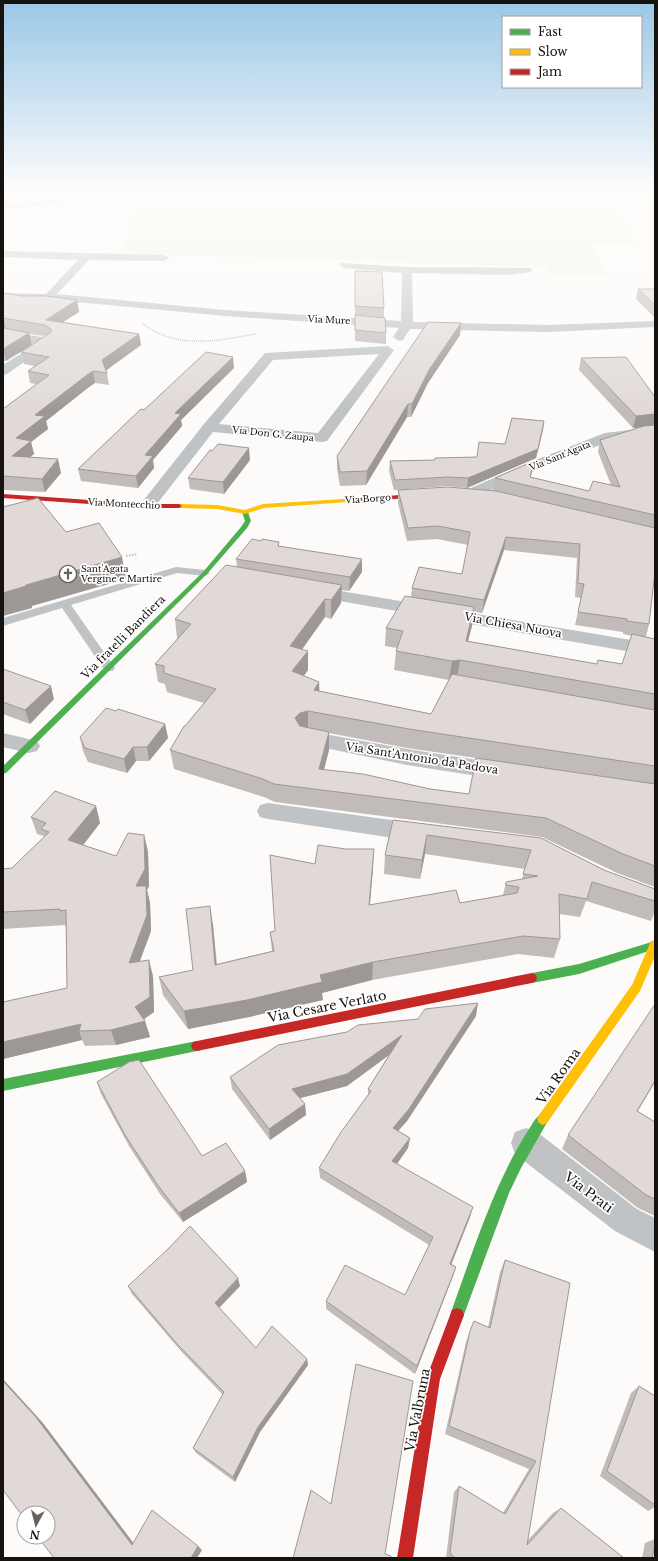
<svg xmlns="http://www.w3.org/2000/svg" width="658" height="1561" viewBox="0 0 658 1561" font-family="'Libre Baskerville',serif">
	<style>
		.green { fill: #ecf3e4 }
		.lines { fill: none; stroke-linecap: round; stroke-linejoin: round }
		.path-far2 { stroke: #bcbdbe; stroke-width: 1; stroke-dasharray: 1 1; stroke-linecap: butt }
		.path-far1 { stroke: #bcbdbe; stroke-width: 1.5; stroke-dasharray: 1 1; stroke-linecap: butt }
		.path { stroke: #bcbdbe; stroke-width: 2; stroke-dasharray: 1.5 1.5; stroke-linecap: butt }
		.lane { fill: #bfc3c5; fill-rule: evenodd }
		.street { fill: #bfc3c5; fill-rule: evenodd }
		.fast { fill: #4caf50; fill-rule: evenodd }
		.slow { fill: #ffc107; fill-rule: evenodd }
		.jam { fill: #c62828; fill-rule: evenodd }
		.wall { fill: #c1bbb9; fill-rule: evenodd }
		.shaded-wall { fill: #9d9896 }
		.building { fill: #e0d9d7; stroke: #9d9896 }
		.labels { text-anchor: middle; stroke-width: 3.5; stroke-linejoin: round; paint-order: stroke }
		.far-street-label { font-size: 9px; fill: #16120d; stroke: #fff }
		.far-poi-label { font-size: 9px; fill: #16120d; stroke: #fff; text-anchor: start }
		.street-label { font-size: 11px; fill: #16120d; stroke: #fff }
		.near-street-label { font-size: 13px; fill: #16120d; stroke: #fff }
	</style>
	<rect width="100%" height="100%" fill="#fdfbf9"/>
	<path class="green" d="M183,194L606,195L637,245L591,244L607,275L550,274L545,267L118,253L130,237L129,224L132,199Z"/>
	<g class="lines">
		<path class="path-far2" d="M588,194L654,195
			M74,202L120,200L169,194"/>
		<path class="path-far1" d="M142,323C177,350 215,341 256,334"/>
		<path class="path" d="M126,556L137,554"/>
		<path class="lane" d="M176,567L205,570L210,573L205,576L177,573L71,605L115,668L113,671H105L62,608L3,626V618Z"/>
		<path class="street" d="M58,199L62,202L61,204L3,209V203Z
			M3,251L164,255L169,258L164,261L89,260L57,294L225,310L401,321L402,273L345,268L341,267L340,265L341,263L407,267L531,268L532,270L531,272L508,275L412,273L413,322L548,325L655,321V327L548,332L410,329L403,340L399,341L393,337L399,328L225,316L87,303L3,299V293L46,294L78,260L3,257Z
			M6,331L47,338L53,342L7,374L3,375V365L36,344L3,338V332Z
			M388,346L394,350L327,441L322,442L213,432L153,509H141L139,506L204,424L265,353ZM379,354L318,433L219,424L273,360Z
			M655,427V435L613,440L548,465L474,497H464L461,494L464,491L538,459L605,433Z
			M311,586L655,644V656L305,595L302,591L305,587Z
			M308,731L407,749L503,764L511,767L514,772L511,777L503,780L407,765L301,743L297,738L301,733Z
			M3,733L37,741L40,746L37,751L29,753L3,747Z
			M268,803L420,824L428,827L432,833L428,839L420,842L268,819L260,817L257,811L260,805Z
			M526,1128L537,1132L637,1209L655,1218V1252L615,1231L515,1154L511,1143L515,1132Z"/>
		<path class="fast" d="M245,510L248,512L251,521L247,528L207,574L6,773L3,774V766L203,572L241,527L245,521L242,512Z
			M655,941V949L579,974L532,983L528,981L527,978L528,975L532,973L579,964Z
			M197,1041L201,1042L203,1046L201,1050L197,1051L3,1091V1079Z
			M543,1113L547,1115L549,1119L521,1168L509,1193L462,1320L457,1322L452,1320L450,1315C473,1252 493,1185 529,1129C533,1123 536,1116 543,1113Z"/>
		<path class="slow" d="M359,498L361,499V501L264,508L245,514L217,509L179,508L176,506L179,504L217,505L245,510L263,504Z
			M655,940V956L640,991L547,1123L543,1125L539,1123L537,1119L539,1115L632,985L651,941Z"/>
		<path class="jam" d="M428,493L430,494V496L359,502L356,500L359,498Z
			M3,494L147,504H179L182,506L179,508H147L3,498Z
			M532,973L536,975L537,978L536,981L532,983L197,1051L193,1050L191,1046L193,1042L197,1041Z
			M457,1308L462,1310L464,1315L440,1379L413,1558H397L426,1379L452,1310Z"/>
	</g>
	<path class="wall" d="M355,271L384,308V317L386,333V344L355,341Z
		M638,289H655V318L636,299Z
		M3,293L22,296L77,300L79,312L63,322L139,334L141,345L106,370L107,373L109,385L95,383L89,387L46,421L48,429L31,442L34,454L30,457L61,473L45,492L3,490V409L36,384L30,383L28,371L35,366L24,364L21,352L45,336L29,334L6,361H3Z
		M461,323L460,335L428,383L411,417H407L366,485L340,486L337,469V456Z
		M581,358L655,397V573L649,624L646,637L655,639V887L617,873L542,837L275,802L264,797L174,769L170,750L185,726L204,703L167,692L165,684L158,682L155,664L178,638H177L175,619L237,567L236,559L261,541L279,542V546L362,572L349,591L341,590V603L331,619L325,617L302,649L308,670L304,676L319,682V691L431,714L449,680L394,670L396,651L397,648L385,646L386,628L411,597L412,588L462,574L468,545L437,539L407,541L398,503V490H493L495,478L534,461L531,477L589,491L611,485L598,452L600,440L640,427L633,428L579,370ZM504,550L577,558L575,597L581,598L575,625L623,632V634L632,636L622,664L598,660L597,664L468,641L472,626L474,612L482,613ZM329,733L407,748L476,758L469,794L430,789L324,770L329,750Z
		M234,368L181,420L182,426L153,460L154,468L138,488L81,481L78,469L144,410Z
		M544,421L543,430L536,458L467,488L447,486L394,490L389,471L390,461L435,460L477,457L505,444Z
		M250,460L224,494L190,489L188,478Z
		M3,669L54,699L30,724L3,714Z
		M165,724L168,738L149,761H136L127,773L88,762L83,751L80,737Z
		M96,806L100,823L83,845L116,856L144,835L148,852L149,886L147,890L150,903L151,931L140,961L153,976L154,1012L144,1019L145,1021L150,1037L116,1045L85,1046L82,1040L3,1059L67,988L66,927L65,925L3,929V869L12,868L44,837V836L37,834L31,817Z
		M393,820L541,838L604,870L655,889V911L651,921L586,901L580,917L559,914L560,939L554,958L518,954L372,980L322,993L323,1000L249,1017L188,1029L163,995L159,977L193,970L213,925L217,964L272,951L270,932L275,931L315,864L373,868L370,905L460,903L503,895L506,882L522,879L525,869L425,854L420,879L384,874L385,855Z
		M476,1016L407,1121L398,1131L410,1138L408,1148L397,1164L470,1217L451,1264L456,1267L453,1276L415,1374L326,1309V1301L405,1295L429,1245L320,1178L319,1168L368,1096V1089L389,1055L347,1086L300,1098L305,1104L306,1115L270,1140L232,1089L230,1077Z
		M97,1082L202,1156L245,1171L247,1182L183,1222L160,1194L129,1146L101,1094Z
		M638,1112L655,1122V1216L638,1208L562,1149L568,1135Z
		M505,1260L570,1283L527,1541L553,1513L561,1508L624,1558H446L454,1492L459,1486L503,1513L529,1469L445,1434L466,1342L474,1321L488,1327L500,1272Z
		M128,1286H240L219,1308L256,1348L307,1359L308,1365L260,1432L235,1482L196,1453L193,1448L223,1395L181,1351L132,1294Z
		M639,1386L655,1396V1507L648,1511L600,1476L631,1393Z
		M655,1539V1558H642L645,1543Z"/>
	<path class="shaded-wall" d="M77,300L79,312L52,329L46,320Z
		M3,318H4L6,330H3Z
		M461,323L460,335L428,383L411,417L412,404L429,370Z
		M29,333L32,345L6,361L3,349Z
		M139,334L141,345L104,372L102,360Z
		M233,357L234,368L181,420L182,426L153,460L154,468L138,488L136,476L145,455L175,413Z
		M93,371L95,383L89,387L46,421L48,429L31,442L34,454L16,469L12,456L16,438L35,415L87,375Z
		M408,404L407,417L366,485L367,471Z
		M655,414V426L633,428L636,416Z
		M544,421L543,430L536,458L467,488L468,478Z
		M249,448L250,460L224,494L223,482Z
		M58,459L61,473L45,492L42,479Z
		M506,537L504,550L482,613L484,600Z
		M122,557L126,579L32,606V608L3,616V593L26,585Z
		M362,559V572L349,591L350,577Z
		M342,585L341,603L331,619V600Z
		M325,599V617L291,665L290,646Z
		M474,607L472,626L463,659L466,641Z
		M308,651V670L293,690L292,671Z
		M460,660L457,679L449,680L452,661Z
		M319,682L320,701L314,690Z
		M51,686L54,699L30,724L25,710Z
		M308,711V730L301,732L295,718L300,713Z
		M165,724L168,738L149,761L147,747Z
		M329,732V750L319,788V769Z
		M133,747L136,761L127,773L124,759Z
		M96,806L100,823L74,857L68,840Z
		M144,835L148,852L149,886L147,890L150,903L151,931L133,979L129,963L136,886Z
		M427,835L425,854L420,879L422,860Z
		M374,849L373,868L368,923L369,905Z
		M210,906L213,925L218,983L215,965Z
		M149,960L153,976L154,1012L140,1022L135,1007Z
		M373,962L372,980L322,993L323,1000L249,1017L188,1029L184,1011L320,975Z
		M478,1003L476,1016L407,1121L391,1139L393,1128Z
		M145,1021L150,1037L116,1045L111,1030Z
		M81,1024L79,1031L82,1040L3,1059V1042Z
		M402,1035L400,1047L347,1086L293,1100L292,1089Z
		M655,1081V1082L629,1126L637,1111Z
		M305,1104L306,1115L270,1140L269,1129Z
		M410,1138L408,1148L391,1172L392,1161Z
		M245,1171L247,1182L183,1222L179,1213Z
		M473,1207L470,1217L448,1273L450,1264Z
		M456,1267L453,1276L415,1374L417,1366Z
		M238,1278L240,1286L217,1310L215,1303Z
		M307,1359L308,1365L260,1432L235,1482L233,1477L258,1427Z
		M3,1379L43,1423L138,1549L132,1545L3,1381Z
		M198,1546L202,1550L197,1558H191Z"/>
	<path class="building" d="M355,271L382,272L384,308L355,306Z
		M638,289H655V305Z
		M3,293L22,296H46L77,300L46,320L139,334L102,360L107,373L93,371L87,375L35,415L45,416L16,438L31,441L12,456L58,459L42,479L3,476V409L49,375L28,371L49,357L21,352L51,332V329L45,325L3,318Z
		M355,315L385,318L386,333L355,330Z
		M428,322L461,323L429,370L412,404H408L367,471L340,472L337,456Z
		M3,328L29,333L3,349Z
		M206,352L233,357L175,413L181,414L145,455L153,456L136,476L78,469L141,409L144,410Z
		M626,357L655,397V414L636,416L581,358Z
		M512,418L544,421L538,449L468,478L448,477L395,480L390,461L435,460V458L477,457L479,442L505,444Z
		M655,425V450H654L655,453V515L495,478L534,461L530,477L589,491L593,481L620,487L600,440L644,426Z
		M218,444L249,448L223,482L188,478L210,450L212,451Z
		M448,487L496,491L655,528V572L649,624L627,621V619L578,612L584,584L578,583L580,544L506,537L484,600L412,588L419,567L462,574L470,532L438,526L408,528L398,490Z
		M38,498L66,532L99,523L122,557L26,585V586L3,593V507Z
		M252,539L261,541L262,539L279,542L278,546L362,559L350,577L236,559Z
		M226,565L342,585L331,600L325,599L290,646L308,651L292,671L319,682L314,690L431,714L452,674L655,710V766L409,729L308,711L300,713L295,718L300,726L329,732L319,769L363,774L430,789L469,794L476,758L655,784V866L623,854L546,818L274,784L263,779L170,750L184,726H185L216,689L164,673V666L155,664L191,624L175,619Z
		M405,596L474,607L466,641L597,664L598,660L622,664L632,634L655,639V694L460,660L452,661L396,651L403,631L386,628Z
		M3,669L51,686L25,710L3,702Z
		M106,708L116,711L118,709L165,724L147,747H133L124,759L85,748L80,737Z
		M55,791L96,806L68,840L116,856L128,833L144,835L145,869L136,886H146L147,915L129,963L149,960L150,997L135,1007L145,1021L111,1030L79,1031L81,1024L3,1042V1002L67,988L66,910L60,911V909L3,912V869L12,868L49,832L41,829L46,823L31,817Z
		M393,820L541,838L604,870L655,889V901L592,882L587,899L559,894L560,939L523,936L373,962L320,975L322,982L247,1000L184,1011L159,977L193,970L186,909L210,906L215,965L274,951L270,932L275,931L270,855L315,864L318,845L346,849H374L369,905L456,890L460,903L517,893L519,887L506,885V882L538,876L523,874L531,850L427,835L422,860L385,855Z
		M478,1003L409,1109L393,1128L410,1138L392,1161L473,1207L450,1264L456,1267L417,1366L326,1301L345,1265L405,1295L433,1237L319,1168L341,1132L371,1091L368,1089L402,1035L347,1074L292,1089L305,1104L269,1129L230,1077L278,1045L347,1032L358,1025L418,1019L425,1009Z
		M655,1004V1081L637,1111L655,1122V1199L646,1195L568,1135Z
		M139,1060L202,1156L226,1143L245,1171L179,1213L157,1184L125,1135L97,1082L129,1062Z
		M190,1226L238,1278L215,1303L256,1348L272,1326L307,1359L258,1427L233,1477L193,1448L224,1392L178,1345L128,1286L167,1250Z
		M505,1260L570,1283L527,1545L561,1508L624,1558H455L450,1553L459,1486L505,1514L536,1461L449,1426L470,1331L474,1321L490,1328Z
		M356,1364L413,1381L385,1554L391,1556V1558H293L311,1490L331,1504Z
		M3,1381L35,1416L132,1545L152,1510L198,1546L191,1558H54L38,1537H48V1513H24V1518L3,1490Z
		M639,1386L655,1396V1505L607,1471Z
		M655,1545V1558H652Z"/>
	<linearGradient id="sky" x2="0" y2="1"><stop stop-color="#9bc7e7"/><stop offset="0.47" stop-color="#fefdfc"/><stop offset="1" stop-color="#fefdfc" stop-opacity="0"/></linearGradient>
	<rect width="658" height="412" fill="url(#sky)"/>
	<defs>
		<symbol id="church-ring" viewBox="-11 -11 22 22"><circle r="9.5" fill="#fff" stroke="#676460" stroke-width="1.5"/><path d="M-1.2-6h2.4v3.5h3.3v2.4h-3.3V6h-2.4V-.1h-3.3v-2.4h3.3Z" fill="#676460"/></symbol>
	</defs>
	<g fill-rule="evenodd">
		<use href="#church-ring" x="58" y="564" width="20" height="20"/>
	</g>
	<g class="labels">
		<g class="far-street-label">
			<text transform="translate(329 320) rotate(3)" y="3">Via Mure</text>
			<text transform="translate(273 434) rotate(6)" y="3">Via Don G. Zaupa</text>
			<text transform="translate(560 456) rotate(-22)" y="3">Via Sant'Agata</text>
			<text transform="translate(368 499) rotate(-4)" y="3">Via Borgo</text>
			<text transform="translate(124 504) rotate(3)" y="3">Via Montecchio</text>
		</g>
		<g class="far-poi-label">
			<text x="81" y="572">Sant'Agata<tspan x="81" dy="10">Vergine e Martire</tspan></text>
		</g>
		<g class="street-label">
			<text transform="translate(513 625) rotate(10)" y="4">Via Chiesa Nuova</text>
			<text transform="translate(123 637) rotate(-45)" y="4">Via fratelli Bandiera</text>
			<text transform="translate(422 758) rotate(9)" y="4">Via Sant'Antonio da Padova</text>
		</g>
		<g class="near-street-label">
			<text transform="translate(327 1006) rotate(-11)" y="5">Via Cesare Verlato</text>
			<text transform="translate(558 1076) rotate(-55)" y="5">Via Roma</text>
			<text transform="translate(589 1192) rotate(37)" y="5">Via Prati</text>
			<text transform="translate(417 1410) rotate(-79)" y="5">Via Valbruna</text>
		</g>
	</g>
	<rect width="658" height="1561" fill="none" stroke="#16120d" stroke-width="8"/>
	<rect x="502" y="16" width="140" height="72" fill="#ffffff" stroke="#a2a09e"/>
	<rect x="510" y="29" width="20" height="6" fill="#4caf50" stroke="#a2a09e"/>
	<text x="538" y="36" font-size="12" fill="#16120d">Fast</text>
	<rect x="510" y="49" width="20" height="6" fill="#ffc107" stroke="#a2a09e"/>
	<text x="538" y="56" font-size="12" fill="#16120d">Slow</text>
	<rect x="510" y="69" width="20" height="6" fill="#c62828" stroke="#a2a09e"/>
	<text x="538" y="76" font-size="12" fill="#16120d">Jam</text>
	<g transform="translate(36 1525) rotate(187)"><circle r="19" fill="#ffffff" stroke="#a2a09e"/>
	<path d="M0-3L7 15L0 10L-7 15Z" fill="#676460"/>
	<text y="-6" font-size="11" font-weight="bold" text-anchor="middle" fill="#16120d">N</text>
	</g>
</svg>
